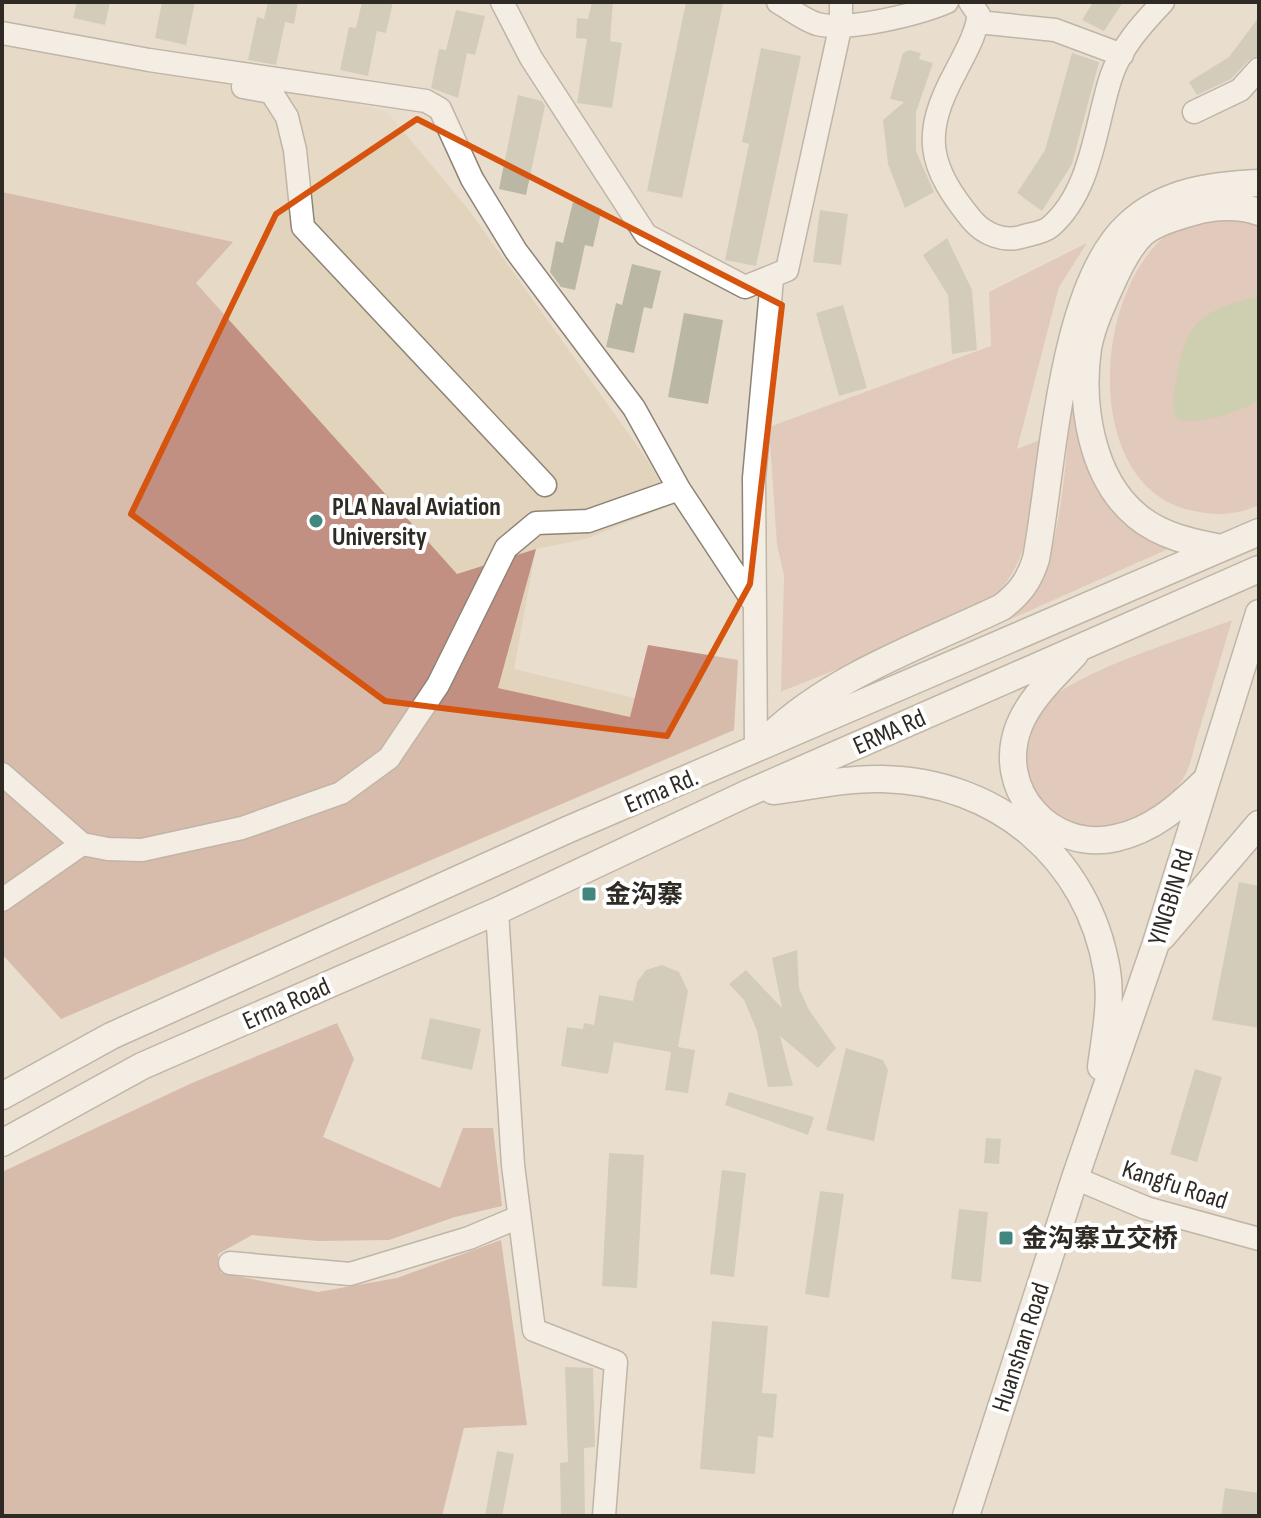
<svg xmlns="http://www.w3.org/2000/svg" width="1261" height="1518" viewBox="0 0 1261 1518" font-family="'Sofia Sans Condensed','Noto Sans SC',sans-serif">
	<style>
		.built { fill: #e2d3bc }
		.green { fill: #d7b1a6 }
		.forest { fill: #c29082 }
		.water { fill: #adba8d }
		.building { fill: #bab7a5 }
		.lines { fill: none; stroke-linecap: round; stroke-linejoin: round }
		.minor-casing { stroke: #8e8475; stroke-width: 25 }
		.major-casing { stroke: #8e8475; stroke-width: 29 }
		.minor { stroke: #fff; stroke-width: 22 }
		.major { stroke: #fff; stroke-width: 26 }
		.marked { fill: none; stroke: #d6540e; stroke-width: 6; stroke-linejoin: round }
		.poi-dot { fill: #41877e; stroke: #fff; stroke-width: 3 }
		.labels { text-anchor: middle; stroke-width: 8; stroke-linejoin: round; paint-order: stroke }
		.poi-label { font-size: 26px; font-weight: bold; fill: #2f2a24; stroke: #fff; text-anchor: start }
		.street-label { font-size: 26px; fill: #2f2a24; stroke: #fff }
	</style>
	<rect width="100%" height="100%" fill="#e9decd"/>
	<path class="built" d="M2,41L322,95L387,112L468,209L646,458L673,504L586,539L536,549L514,669L635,698L648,645L738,660L734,730L61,1019L2,954Z"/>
	<path class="green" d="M1232,216L1259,221V505C1236,515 1219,516 1194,511C1070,487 1094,251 1195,219C1206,216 1221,217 1232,216Z
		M1087,243L1059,287L1017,449L1045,438C1036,483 1034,546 1005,584C982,616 825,673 781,692L784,575L777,545L769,427L991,346L989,292Z
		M1073,377C1084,471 1079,500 1168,549L1011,619C1025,602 1040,583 1047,562C1065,515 1068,429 1073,377Z
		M1232,620C1221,657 1210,694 1199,731C1194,745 1192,764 1184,777C1126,870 991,822 1031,731C1035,722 1038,711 1044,704C1082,669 1181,640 1232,620Z"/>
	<path class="forest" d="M2,192L233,242L196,283L457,574L536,549L498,688L630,717L648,645L738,660L734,730L61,1019L2,954Z
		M337,1023L354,1059L323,1137L440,1188L463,1128H493L502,1206L455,1217L389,1240L318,1241L252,1235L218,1254L221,1273L318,1292L397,1278L501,1240L527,1425L464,1428L442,1516H2V1172L192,1083Z"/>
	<path class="water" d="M1255,297L1259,298V401C1234,413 1207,424 1178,420C1170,406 1174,393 1177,378C1185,322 1203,310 1255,297Z"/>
	<path class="building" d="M77,2H110L105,25L73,18Z
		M162,2H195L186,45L155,38Z
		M268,2H298L294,24L285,22L276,65L248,60L257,17L264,19Z
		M362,2H393L386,33L377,31L368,76L340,70L349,27L356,28Z
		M592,2H613L610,41L622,43L612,108L577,103L587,39L576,38L577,18L588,19Z
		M686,2L723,4L682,198L647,191Z
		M1093,2H1123L1104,31L1082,20Z
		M456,10L485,16L475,55L467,53L458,98L431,88L439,49L446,50Z
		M1259,17V55L1249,60L1231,79L1197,95L1189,82L1229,57Z
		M761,48L801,56L756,266L725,260L749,144L742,142Z
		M909,50L921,53L919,59L933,63L916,112V151L934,192L905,208L888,164L883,120L904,102L890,99L903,53Z
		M1072,53L1099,62L1072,164L1042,211L1017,193L1045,150Z
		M518,95L542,101L545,106L526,195L499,189Z
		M573,202L602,208L593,247L585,245L575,290L561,287L550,272L556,241L563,243Z
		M820,210L848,214L841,265L813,262Z
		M947,238L972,290L977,350L952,354L948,295L923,255Z
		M632,264L661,271L652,309L644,307L634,353L606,347L616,303L622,305Z
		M843,305L867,388L839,396L816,313Z
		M684,313L723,320L708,404L668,397Z
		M1239,882L1259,886V1028L1212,1020Z
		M797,950L799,988L809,1010L836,1048L818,1068L780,1036L793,1086L768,1087L757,1031L744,1000L729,984L746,970L782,1008L772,958Z
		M662,965L679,972L688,991L678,1047L695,1050L688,1093L665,1090L671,1052L614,1042L608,1074L561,1066L567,1027L583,1029L584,1023L594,1025L599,995L633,1001L637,982L646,970Z
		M430,1018L481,1029L472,1070L421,1059Z
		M846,1048L883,1060L888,1070L874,1141L826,1130Z
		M1195,1069L1222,1077L1197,1162L1170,1154Z
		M729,1092L814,1117L808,1135L725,1105Z
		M986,1138L1001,1139L999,1164L984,1163Z
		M609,1153L644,1155L637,1288L602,1286Z
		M722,1170L746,1173L734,1277L710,1274Z
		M820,1191L844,1194L829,1298L805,1294Z
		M959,1209L988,1212L981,1282L951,1279Z
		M712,1321L768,1326L762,1393L777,1394L773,1438L758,1436L755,1474L700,1469Z
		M565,1367L593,1368L595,1447L584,1448L585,1516H561L560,1463L568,1462Z
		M497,1451L514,1454L502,1516H485Z
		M1225,1488L1259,1493V1516H1221Z"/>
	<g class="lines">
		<defs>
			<path id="minor" d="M502,2L531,58L646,235L745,287L787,270L841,24V2
				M778,2C790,9 804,20 817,24C847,32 919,14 947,2
				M970,2L979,15C975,37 966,51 956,71C921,135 928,166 972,220C984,234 1003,242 1021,237C1030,234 1043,233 1050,227C1092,191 1095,126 1111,77C1121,47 1142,24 1163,2
				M978,22L1055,30L1122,55
				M2,33L149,60L426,101L440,109L472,179L516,251L634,408L679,489L754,603
				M243,87L271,92L287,117L295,150L303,227L545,485
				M1194,112L1240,90L1259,69
				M756,750L754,478L772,279
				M2,774L82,844L108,849L142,850L242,828L341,793L389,758L438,685L506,548L536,523L588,521L679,489
				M2,900L82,844
				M497,911L513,1165L534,1330L616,1362L604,1516
				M1075,1178L1146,1208L1259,1239
				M230,1263L350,1274L469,1238L519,1217"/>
			<path id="major" d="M1222,548C1193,543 1161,536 1137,516C1091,478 1080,405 1088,348C1092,326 1102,305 1111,285C1118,269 1130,245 1143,233C1157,222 1176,217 1193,212C1214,206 1239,205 1259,212
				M1075,654C1055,676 1030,698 1019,726C994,790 1051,853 1116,838C1152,830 1177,808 1203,783
				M770,736C832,676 925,644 1002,607C1020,593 1029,581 1036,559C1053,469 1060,286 1129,224C1165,191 1212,185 1259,183
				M773,791C808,787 846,778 882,779C996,781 1088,857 1107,971C1112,1002 1105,1036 1101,1067
				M1162,937L1259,824
				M2,1096L111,1036L567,830L1259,532
				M2,1143L142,1066L497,911L746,794L1259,569
				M966,1516L1075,1178L1155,946L1259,613"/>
		</defs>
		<use href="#minor" class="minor-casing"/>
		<use href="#major" class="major-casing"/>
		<use href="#minor" class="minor"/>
		<use href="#major" class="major"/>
	</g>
	<path d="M0 0H1261V1518H0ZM417,119L782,305L750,584L667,736L385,701L131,514L276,214Z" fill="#e9decd" fill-opacity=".55" fill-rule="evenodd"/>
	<path class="marked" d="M417,119L782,305L750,584L667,736L385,701L131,514L276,214Z"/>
	<g class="poi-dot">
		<circle cx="316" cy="521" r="8"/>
		<rect x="581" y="886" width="16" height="16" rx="4"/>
		<rect x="998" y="1230" width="16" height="16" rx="4"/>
	</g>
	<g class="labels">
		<g class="poi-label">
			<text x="332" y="515">PLA Naval Aviation<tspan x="332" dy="30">University</tspan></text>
			<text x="605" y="903">金沟寨</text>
			<text x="1022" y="1247">金沟寨立交桥</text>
		</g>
		<g class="street-label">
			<text transform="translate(889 731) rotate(-24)" y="9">ERMA Rd</text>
			<text transform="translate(661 790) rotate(-23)" y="9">Erma Rd.</text>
			<text transform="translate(1170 897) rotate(-73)" y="9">YINGBIN Rd</text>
			<text transform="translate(286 1003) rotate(-24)" y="9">Erma Road</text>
			<text transform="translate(1175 1184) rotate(18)" y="9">Kangfu Road</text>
			<text transform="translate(1020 1347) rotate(-72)" y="9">Huanshan Road</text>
		</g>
	</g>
	<rect width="1261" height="1518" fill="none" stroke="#2f2a24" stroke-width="8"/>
</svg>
